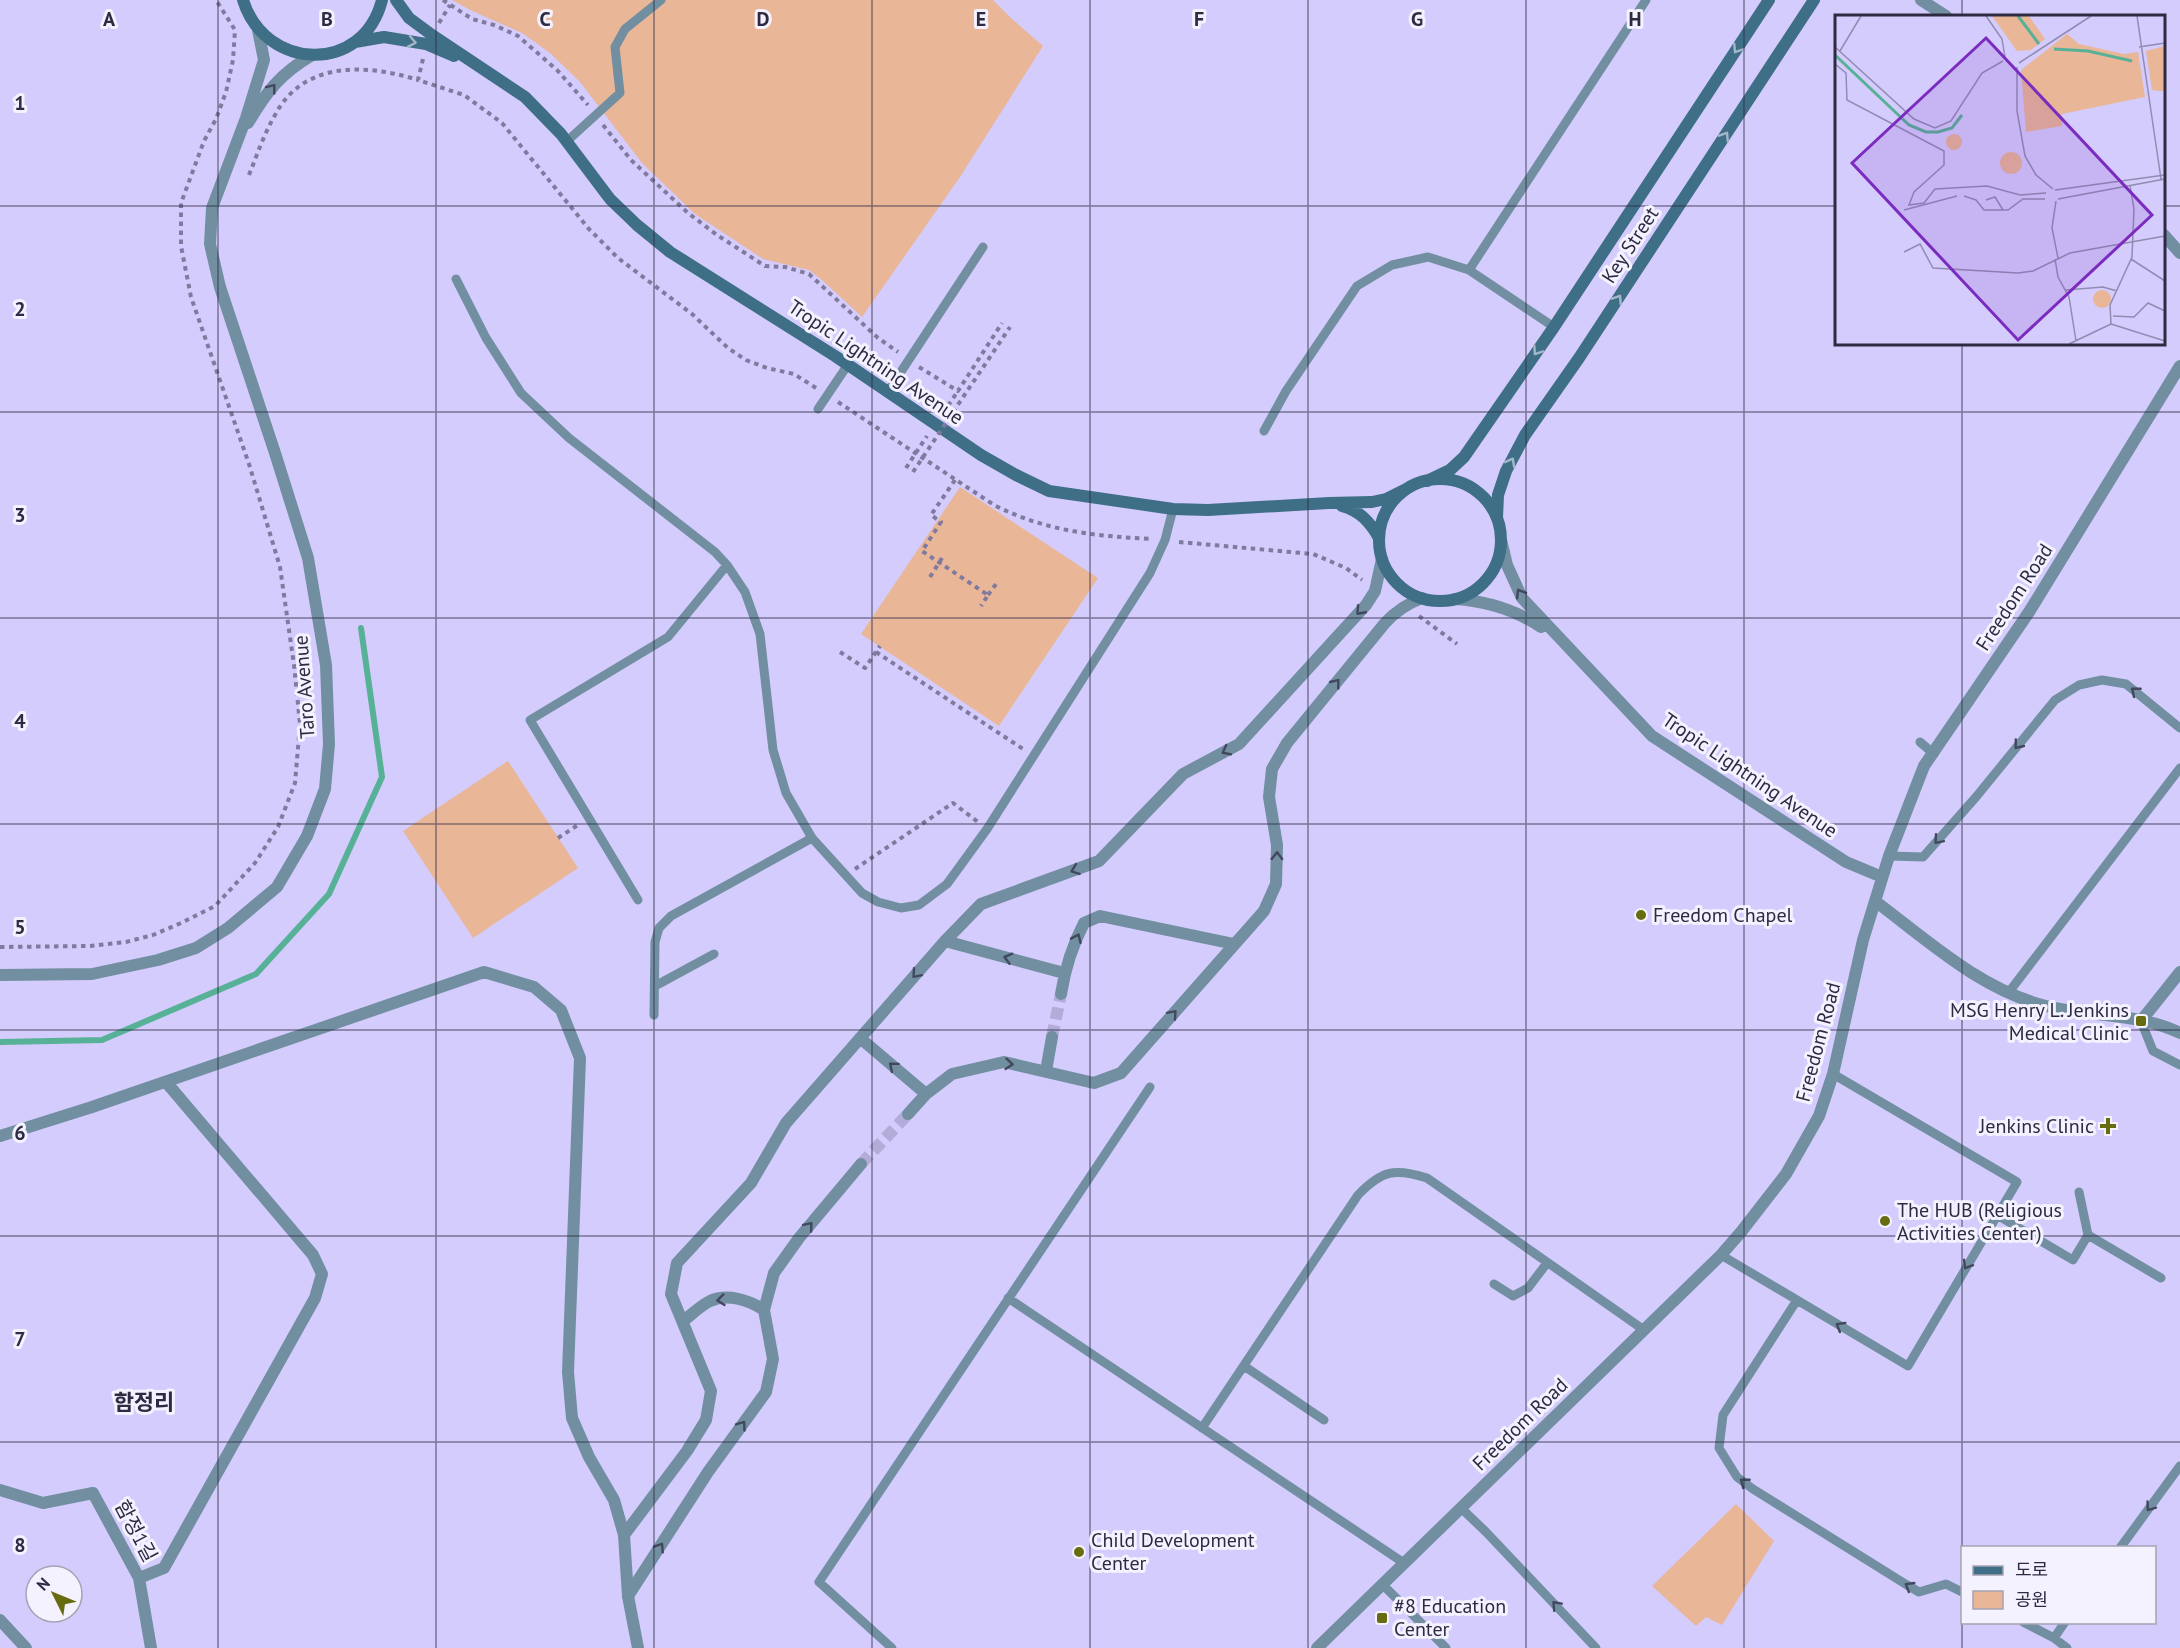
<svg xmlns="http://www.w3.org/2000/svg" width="2180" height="1648" viewBox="0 0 2180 1648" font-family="'PT Sans','Noto Sans KR',sans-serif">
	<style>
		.green { fill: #e9b697 }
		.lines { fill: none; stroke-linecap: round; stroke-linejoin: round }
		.stream { stroke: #57b197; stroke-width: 6 }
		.tertiary-tunnel { stroke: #b3acd8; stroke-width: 12; stroke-dasharray: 12 6; stroke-linecap: butt }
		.path { stroke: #807a9e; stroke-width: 4; stroke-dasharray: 4.5 4.5; stroke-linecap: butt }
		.service { stroke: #718fa0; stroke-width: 9 }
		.minor { stroke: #718fa0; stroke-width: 12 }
		.tertiary { stroke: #718fa0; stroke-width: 12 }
		.secondary { stroke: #3f6e87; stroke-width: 12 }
		.path-bridge { stroke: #807a9e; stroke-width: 4; stroke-dasharray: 4.5 4.5; stroke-linecap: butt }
		.oneway { stroke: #a3b7c9 }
		.oneway2 { stroke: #42485e }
		.grid { fill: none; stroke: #2e2a42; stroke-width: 1.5; stroke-opacity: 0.55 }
		.poi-dot { fill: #686c10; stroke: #f4f2ff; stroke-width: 2 }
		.labels { text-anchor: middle; stroke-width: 6; stroke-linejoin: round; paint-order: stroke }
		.street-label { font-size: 20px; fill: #2e2a42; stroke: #f4f2ff }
		.poi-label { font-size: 20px; fill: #2e2a42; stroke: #f4f2ff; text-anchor: start }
		.quarter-label { font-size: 22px; font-weight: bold; fill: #2e2a42; stroke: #f4f2ff }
		.inset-river { fill: none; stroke: #57b197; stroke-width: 3 }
		.inset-road { fill: none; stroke: #928bb2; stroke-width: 1.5 }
		.view { fill: #7b2cbf; fill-opacity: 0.15; stroke: #7b2cbf; stroke-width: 3 }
		.inset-edge { fill: none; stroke: #2e2a42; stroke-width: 3 }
		.grid-label { font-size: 20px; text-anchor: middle; font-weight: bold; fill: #2e2a42; stroke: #f4f2ff; stroke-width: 6; stroke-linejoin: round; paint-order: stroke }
	</style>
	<rect width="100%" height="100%" fill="#d4ccfd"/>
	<path class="green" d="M452,0H993L1012,19L1043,46L960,177L862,317L822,280L809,270L763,259L695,214L642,163L580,82L550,53L522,33L470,10Z
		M960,487L1098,578L999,726L861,634Z
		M508,761L578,868L473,938L403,831Z
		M1736,1504L1774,1541L1722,1625L1706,1617L1696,1626L1652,1586Z"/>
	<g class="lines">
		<path class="stream" d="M0,1042L102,1040L256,974L329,894L382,777L361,628"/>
		<path class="tertiary-tunnel" d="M1052,1037L1061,994
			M861,1164L908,1114"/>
		<path class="path" d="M443,0L472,19L494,25L518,36L557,70L588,105
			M439,23L450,5
			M423,59L418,80L464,95L502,123L589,229L618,258L692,314L728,348L746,360L767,368L794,374L816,388
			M603,125L631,160L688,213L717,235L765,266L785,267L809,274L878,338L898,352
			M249,175C257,155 264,134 275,115C304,60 367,64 418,80
			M919,367L958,391L1002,323
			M838,402L994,505C1045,531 1094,536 1151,539
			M943,413L958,391
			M906,468L927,436
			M955,480L931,515L941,522L922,551L988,595L981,606
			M1179,542L1313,554L1346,568L1362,580
			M930,577L942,558
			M988,595L996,584
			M1419,616L1457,644
			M840,652L865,668L880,646
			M876,652L1023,749
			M558,838L578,825
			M855,869L953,803L978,822
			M0,947L90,946L126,942L153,935L181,923L215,906L255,863L278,827L295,783L300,724L294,665L280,567L249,464L191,297L181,246V203L204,141L216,119L226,92L233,60L235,30L216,0"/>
		<path class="service" d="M566,142L620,93L615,47L625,29L661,0
			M1469,270L1646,0
			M456,279L486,338L521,393L569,438L715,552L727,565L745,592L760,634L773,750L786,793L812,838L862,893L878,902L901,908L919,905L947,884L987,829L1150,573L1165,540L1173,509
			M887,393L983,247
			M818,409L847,366
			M1264,431L1286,391L1357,286L1392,265L1428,257L1469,270L1554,327
			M1920,742L1934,754
			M1889,856L1923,857L1976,797L2055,700L2079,685L2102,680L2126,684L2180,728
			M638,900L530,720L668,637L727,565
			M655,986L714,954
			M2009,992L2180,768
			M654,1015L655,942L659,928L671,916L812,838
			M2141,1021L2153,1051L2180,1065
			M1997,1215L2073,1260L2088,1235L2079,1192
			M2088,1235L2161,1278
			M1721,1255L1908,1366L2017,1182L1833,1074
			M1494,1284L1513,1296L1528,1288L1547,1263
			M1008,1298L1404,1563
			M1797,1300L1723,1415L1719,1448L1737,1477L1753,1489L1907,1585L1919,1592L1946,1584L1962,1592
			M1244,1366L1324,1420
			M1202,1428L1358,1195C1382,1170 1395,1168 1427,1178L1644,1330
			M1461,1508L1486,1532L1596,1648
			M2120,1548L2180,1466
			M1382,1584L1446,1648
			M2023,1622L2054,1638L2067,1648
			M2054,1638L2065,1622
			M892,1648L819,1582L1150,1087"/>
		<path class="minor" d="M0,1490L43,1503L93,1493L139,1578L151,1648
			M624,1535L628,1596L638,1648
			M139,1578L164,1568L315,1298L322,1274L313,1255L166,1082
			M0,1620L26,1648"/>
		<path class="tertiary" d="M1921,0L1946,16
			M248,123C267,91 280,74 312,55
			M2164,235L2180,253
			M1501,540L1507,565L1522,598L1652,736L1846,862L1882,877
			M1455,599C1487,601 1514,609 1541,627
			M1875,901C1927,940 1981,990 2046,1006C2089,1017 2140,1013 2180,1033
			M945,941L1064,973
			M0,975L92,974L158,960L196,948L228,928L277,887L307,836L325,789L329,744L326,665L308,558L275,453L220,287L210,244L212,208L246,118L264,60L258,30
			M1061,994C1065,969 1072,946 1084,923L1100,916L1234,944
			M2141,1021L2180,972
			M860,1038L926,1094
			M1046,1071L1052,1037
			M908,1114L926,1094L952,1074L1004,1062L1094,1083L1121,1073L1264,911L1276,884L1277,845L1269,797L1272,769L1287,743L1385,623C1396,611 1406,604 1422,598
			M0,1136L92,1107L484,972L534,987L561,1010L580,1058L568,1372L572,1418L589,1457L614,1500L624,1535
			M683,1321C691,1315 700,1306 710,1301C727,1293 749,1300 764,1310
			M624,1535L687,1451L706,1420L711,1391L671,1294L677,1263L751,1183L786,1123L945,941L981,904L1099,861L1183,774L1239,744L1366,605L1375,591L1382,559
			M628,1596L708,1472L766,1392L773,1359L764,1310L774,1273L799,1238L861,1164
			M1317,1648L1721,1255L1741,1232L1786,1174L1819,1116L1833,1074L1863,940L1889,856L1924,766L2029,612L2180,366"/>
		<path class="secondary" d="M243,0C265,71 363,75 382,0
			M396,0L409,18L432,35L525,97L561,134L610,199L637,225L670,252L835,356L981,455L1016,475L1049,491L1173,509L1208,510L1329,503L1372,502L1386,499L1406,489
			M355,42L384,37L426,44L454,56
			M1379 540a61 61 0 1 1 122 0a61 61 0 1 1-122 0Z
			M1427,481L1450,470L1464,457L1554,327L1769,0
			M1342,506C1360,511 1370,522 1379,538
			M1497,518L1498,495L1506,471L1525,435L1579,358L1814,0"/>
		<path class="path-bridge" d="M913,472L1010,327"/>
	</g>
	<defs><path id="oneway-chevron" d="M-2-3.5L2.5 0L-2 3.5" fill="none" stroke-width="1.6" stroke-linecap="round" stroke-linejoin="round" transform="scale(1.5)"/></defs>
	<g class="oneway">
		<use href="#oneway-chevron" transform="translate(412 42) rotate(11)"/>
		<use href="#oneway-chevron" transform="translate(1737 49) rotate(123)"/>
		<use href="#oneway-chevron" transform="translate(1725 136) rotate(-57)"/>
		<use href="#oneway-chevron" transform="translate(1618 299) rotate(-57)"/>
		<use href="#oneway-chevron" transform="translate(1537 351) rotate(124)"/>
		<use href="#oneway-chevron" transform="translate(1511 462) rotate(-61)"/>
	</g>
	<g class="oneway2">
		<use href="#oneway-chevron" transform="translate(272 88) rotate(-52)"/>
		<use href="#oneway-chevron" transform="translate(1520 593) rotate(-121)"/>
		<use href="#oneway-chevron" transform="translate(1360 611) rotate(132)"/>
		<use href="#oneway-chevron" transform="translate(1336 683) rotate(-51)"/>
		<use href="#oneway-chevron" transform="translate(2135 691) rotate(-141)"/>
		<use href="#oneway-chevron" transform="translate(2018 745) rotate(129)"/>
		<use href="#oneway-chevron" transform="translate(1226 751) rotate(153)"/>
		<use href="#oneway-chevron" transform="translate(1938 840) rotate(131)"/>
		<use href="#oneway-chevron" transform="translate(1277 856) rotate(-89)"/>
		<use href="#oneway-chevron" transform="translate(1075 870) rotate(160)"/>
		<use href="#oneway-chevron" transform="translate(1077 938) rotate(-66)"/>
		<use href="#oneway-chevron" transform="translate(1008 958) rotate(-165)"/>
		<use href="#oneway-chevron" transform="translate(916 974) rotate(131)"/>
		<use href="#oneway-chevron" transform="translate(1173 1014) rotate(-49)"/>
		<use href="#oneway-chevron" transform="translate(1009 1064) rotate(5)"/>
		<use href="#oneway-chevron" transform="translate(893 1066) rotate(-140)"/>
		<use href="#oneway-chevron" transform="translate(809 1226) rotate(-50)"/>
		<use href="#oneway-chevron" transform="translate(1967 1265) rotate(121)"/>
		<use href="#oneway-chevron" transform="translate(721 1300) rotate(174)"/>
		<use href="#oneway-chevron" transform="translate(1840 1326) rotate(-149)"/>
		<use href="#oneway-chevron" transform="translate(742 1425) rotate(-54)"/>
		<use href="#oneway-chevron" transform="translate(1744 1482) rotate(-142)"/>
		<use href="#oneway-chevron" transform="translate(2150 1507) rotate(126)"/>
		<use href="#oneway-chevron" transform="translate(660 1547) rotate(-57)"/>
		<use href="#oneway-chevron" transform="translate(1909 1586) rotate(-149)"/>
		<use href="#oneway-chevron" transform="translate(1556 1605) rotate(-133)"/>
	</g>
	<path class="grid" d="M218,0V1648M436,0V1648M654,0V1648M872,0V1648M1090,0V1648M1308,0V1648M1526,0V1648M1744,0V1648M1962,0V16M0,206H1836M2164,206H2180M1962,344V1648M0,412H2180M0,618H2180M0,824H2180M0,1030H2180M0,1236H2180M0,1442H2180"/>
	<g class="poi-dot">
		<circle cx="1641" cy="915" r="6"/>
		<rect x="2135" y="1015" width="12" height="12" rx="3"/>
		<path d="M2105 1117h6v6h6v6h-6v6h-6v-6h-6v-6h6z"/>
		<circle cx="1885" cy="1221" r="6"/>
		<circle cx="1079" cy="1552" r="6"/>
		<rect x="1376" y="1612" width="12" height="12" rx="3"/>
	</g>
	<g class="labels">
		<g class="street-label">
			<text transform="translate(1630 245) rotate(-57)" y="7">Key Street</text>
			<text transform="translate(876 362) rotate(34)" y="7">Tropic Lightning Avenue</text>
			<text transform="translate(2014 597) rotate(-57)" y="7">Freedom Road</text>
			<text transform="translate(304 687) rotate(-94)" y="7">Taro Avenue</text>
			<text transform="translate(1750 775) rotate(34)" y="7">Tropic Lightning Avenue</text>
			<text transform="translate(1818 1042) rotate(-75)" y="7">Freedom Road</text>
			<text transform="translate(1520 1424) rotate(-44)" y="7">Freedom Road</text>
			<text transform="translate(136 1531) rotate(62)" y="7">함정1길</text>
		</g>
		<g class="poi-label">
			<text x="1653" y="922">Freedom Chapel</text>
			<text x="2129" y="1017" text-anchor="end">MSG Henry L. Jenkins<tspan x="2129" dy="23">Medical Clinic</tspan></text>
			<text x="2094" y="1133" text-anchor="end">Jenkins Clinic</text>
			<text x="1897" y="1217">The HUB (Religious<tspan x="1897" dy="23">Activities Center)</tspan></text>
			<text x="1091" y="1547">Child Development<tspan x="1091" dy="23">Center</tspan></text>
			<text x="1394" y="1613">#8 Education<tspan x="1394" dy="23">Center</tspan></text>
		</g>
		<g class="quarter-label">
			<text x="144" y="1410">함정리</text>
		</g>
	</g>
	<g transform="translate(1835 15)">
		<rect width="330" height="330" fill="#d4ccfd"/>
		<path d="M157,1H194L210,24L196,35L182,36ZM232,19L244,29L289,39L303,37L310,82L227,99V111L191,117L186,55ZM330,31V76H324L317,75L311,36ZM111 127a8 8 0 1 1 16 0a8 8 0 1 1-16 0ZM165 148a11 11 0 1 1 22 0a11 11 0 1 1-22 0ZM258 284a9 9 0 1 1 18 0a9 9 0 1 1-18 0Z" fill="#e9b697"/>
		<path class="inset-river" d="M183,1L204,29M219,34L253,36L297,46M0,40L74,110L91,117H103L117,113L127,100"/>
		<path class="inset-road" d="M151,1L167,24L170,42M302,1L326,164M0,32L79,104L100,113L116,106L147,58L168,46M304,32L330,28M5,36L26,1M184,48L256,1M0,49L11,58L12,85L109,136V150L79,177L74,190L89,188L100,174L152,171L185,180L211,178M182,52V96L190,141L201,160L218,174M220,175L330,160M129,181L141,185L149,195H173L188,184H210M223,184L330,164M151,185L160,182L168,195M221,186L217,213L223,243M69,195L122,181M69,237L85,229L98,253L183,258L198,256L235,238L330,221M220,244L223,262L234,282L241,326M296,244L330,266M231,275L268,272L282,276M278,301L299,302L313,288L330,296M276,309L275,290L297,242L299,194L295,170M276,309L330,326M234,329L276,309"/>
		<path class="view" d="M151,23L317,200L183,325L17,148Z"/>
		<rect width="330" height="330" class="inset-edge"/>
	</g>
	<g class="grid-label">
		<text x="109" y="26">A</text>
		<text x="327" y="26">B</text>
		<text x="545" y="26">C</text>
		<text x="763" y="26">D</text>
		<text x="981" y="26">E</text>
		<text x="1199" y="26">F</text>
		<text x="1417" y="26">G</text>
		<text x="1635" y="26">H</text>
		<text x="20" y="110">1</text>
		<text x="20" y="316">2</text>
		<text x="20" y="522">3</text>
		<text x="20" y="728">4</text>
		<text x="20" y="934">5</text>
		<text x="20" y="1140">6</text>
		<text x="20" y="1346">7</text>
		<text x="20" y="1552">8</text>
	</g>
	<rect x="1961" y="1546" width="195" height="78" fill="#f4f2ff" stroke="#a5a2b3" stroke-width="1.5"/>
	<rect x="1973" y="1566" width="30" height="9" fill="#3f6e87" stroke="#a5a2b3" stroke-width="1.5"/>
	<text x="2015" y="1576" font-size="18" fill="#2e2a42">도로</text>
	<rect x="1973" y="1591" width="30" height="18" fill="#e9b697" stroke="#a5a2b3" stroke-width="1.5"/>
	<text x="2015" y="1606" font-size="18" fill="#2e2a42">공원</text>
	<g transform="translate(54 1594) rotate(313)"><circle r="28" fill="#f4f2ff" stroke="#a5a2b3" stroke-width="1.5"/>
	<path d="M0-4.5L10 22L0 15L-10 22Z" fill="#686c10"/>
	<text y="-9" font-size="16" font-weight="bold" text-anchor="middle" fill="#2e2a42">N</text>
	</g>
</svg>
